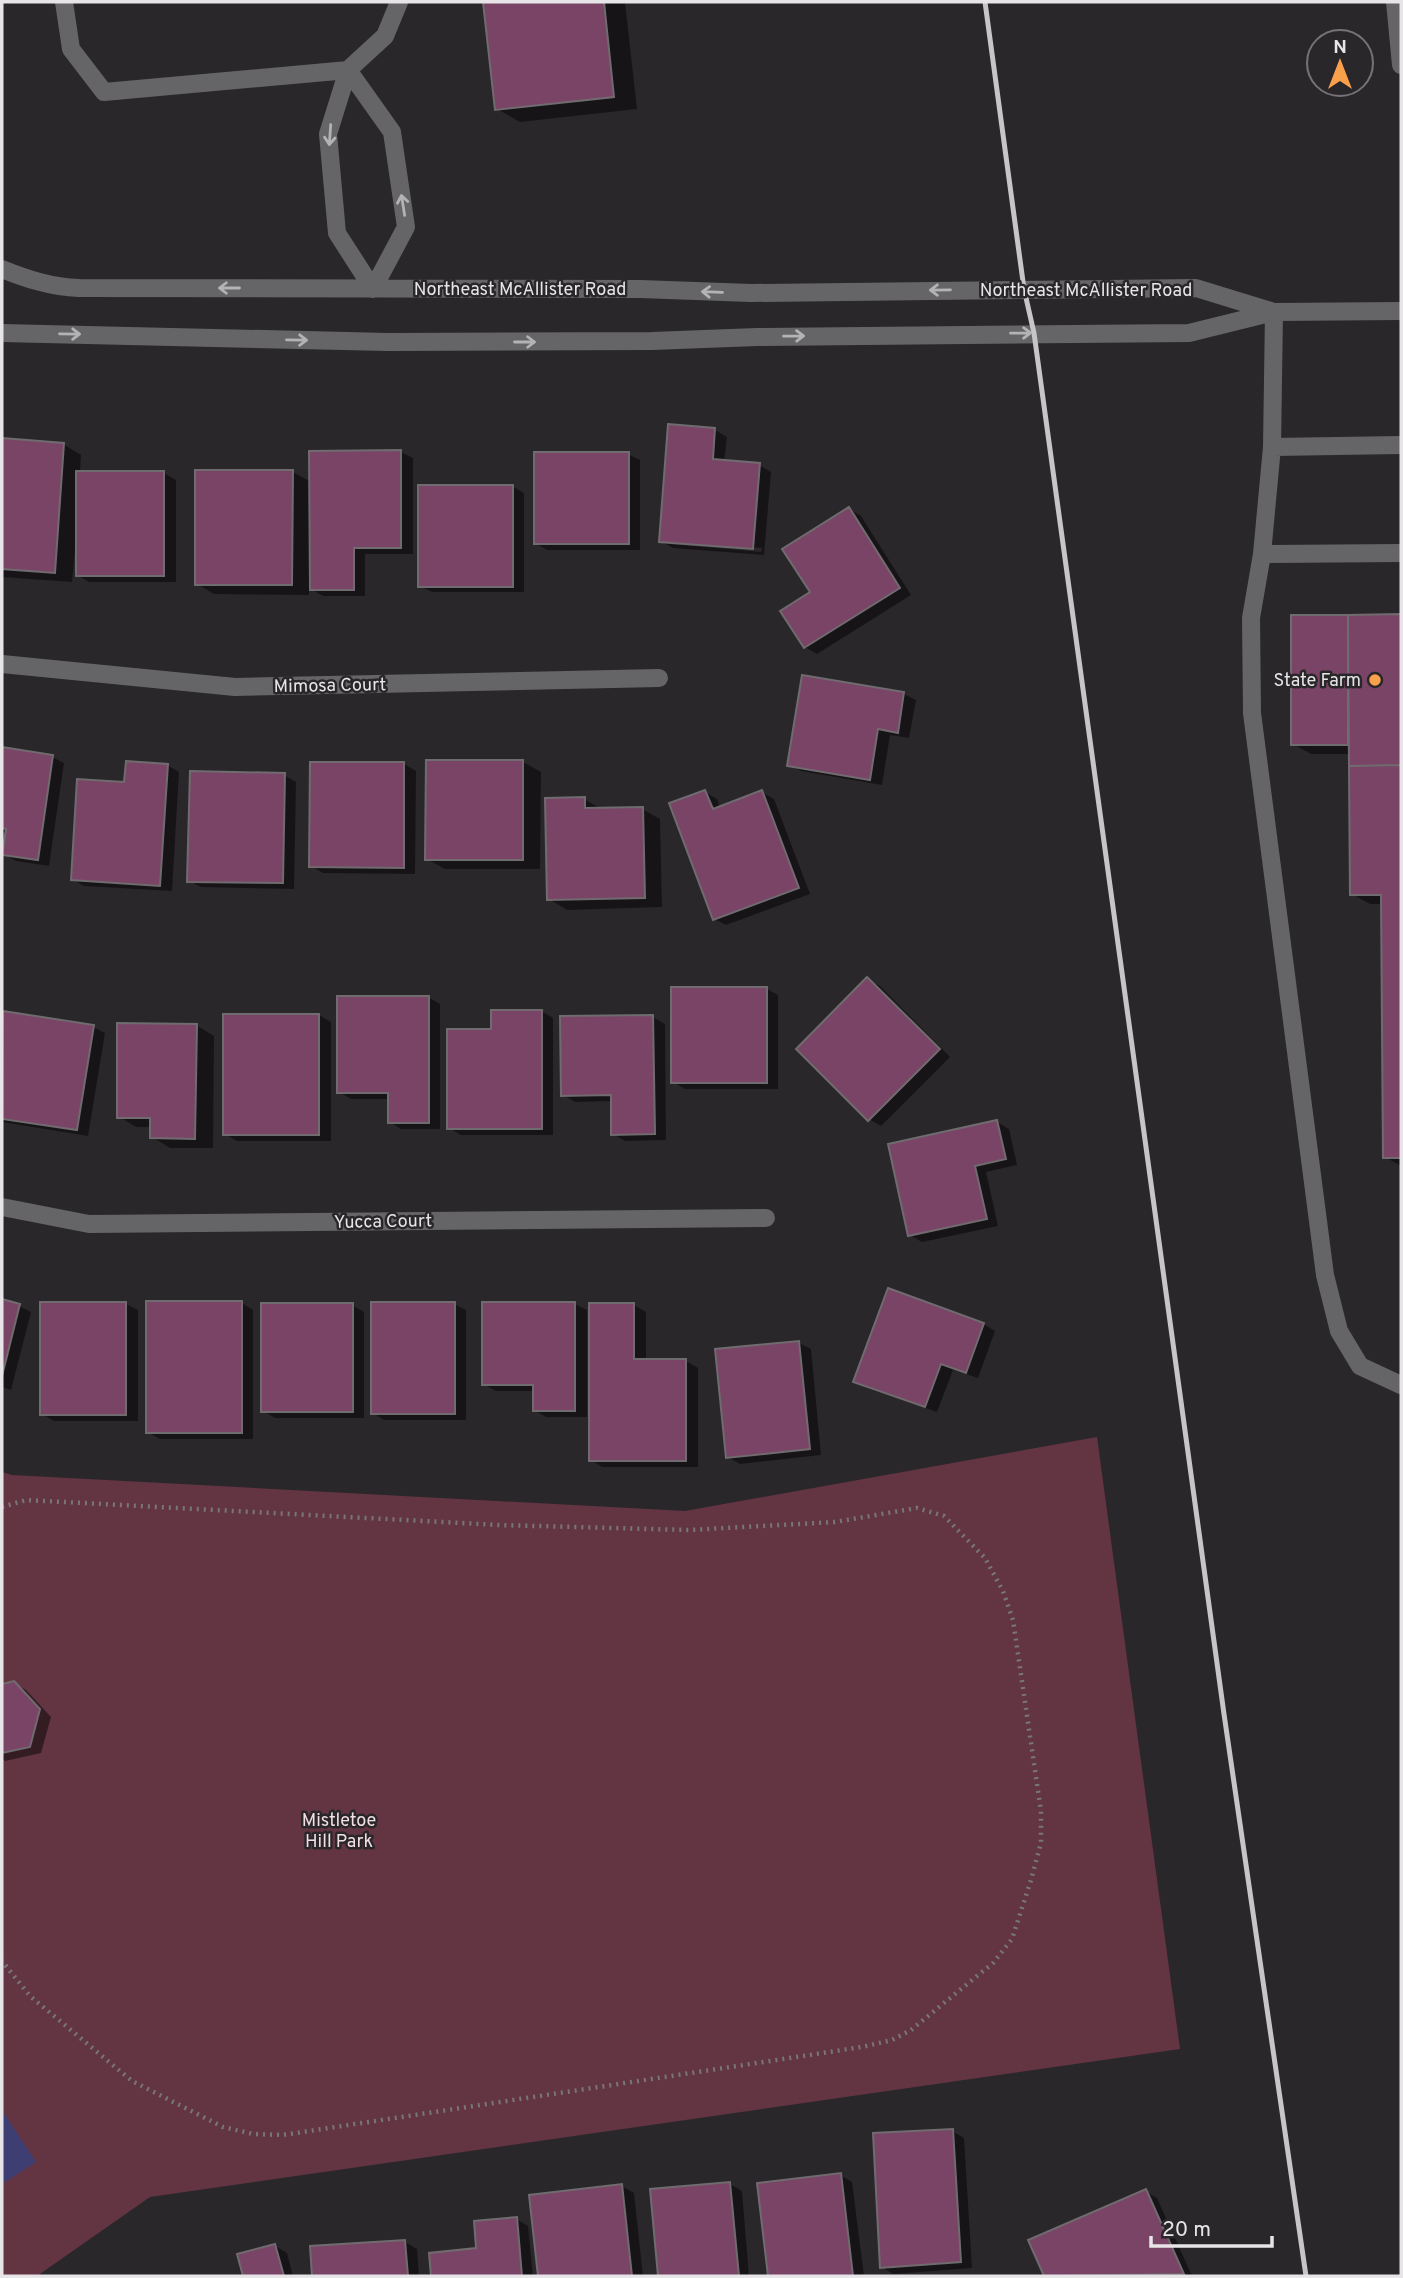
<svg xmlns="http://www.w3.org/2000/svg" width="1403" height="2278" viewBox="0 0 1403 2278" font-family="Overpass,sans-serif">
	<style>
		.green { fill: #633543 }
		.water { fill: #3f3e72 }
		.shadow { fill: #0007; fill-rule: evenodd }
		.building { fill: #794466; stroke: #706b6e; stroke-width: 2 }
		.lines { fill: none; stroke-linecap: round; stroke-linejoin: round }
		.path { stroke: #787679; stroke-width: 4.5; stroke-dasharray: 2 5; stroke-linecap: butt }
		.minor { stroke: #656567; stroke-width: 18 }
		.rail { stroke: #c7c5c8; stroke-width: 5 }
		.oneway { stroke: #b3b2b4 }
		.poi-dot { fill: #f9a04c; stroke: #2a272a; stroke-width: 2.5 }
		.labels { text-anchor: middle; stroke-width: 5; stroke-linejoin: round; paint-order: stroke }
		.street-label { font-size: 18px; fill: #e7e5e8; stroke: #2a272a }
		.poi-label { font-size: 18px; fill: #e7e5e8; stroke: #2a272a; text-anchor: end }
		.park-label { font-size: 18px; fill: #f3dee3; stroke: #2a272a }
	</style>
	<rect width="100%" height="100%" fill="#2a272a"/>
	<path class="green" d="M1097,1437L1180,2049L150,2197L37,2276H2V1472L12,1475L685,1511Z"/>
	<path class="water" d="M2,2110L36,2162L2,2184Z"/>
	<path class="shadow" d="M485,2H625L637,109L520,122L497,109Z
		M715,430L727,437L724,462L759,465L771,472L764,555L673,548L661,541ZM671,541L762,548L761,552L671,544Z
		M2,440L63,444L81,455L80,473H164L176,480V582H89L77,575V548H75L72,582L2,577Z
		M311,452H401L413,458V554H365V596H323L309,588V595L214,594L197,584L293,472L311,482Z
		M628,454L640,460V550H547L535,543Z
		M512,486L524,493V592H432L420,586Z
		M849,509L861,516L911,595L817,654L805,647L812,593Z
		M1401,616V1166L1385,1157L1382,904H1370L1352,894L1350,754H1311L1293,744V617Z
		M904,694L916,700L909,738L890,735L882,785L801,771L789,765Z
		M2,749L52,757L64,763L49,866L16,861L4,854L7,833L2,832Z
		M428,762H523L541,772L540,869H445L427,859Z
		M404,764L416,771L415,874L323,873L311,866Z
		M167,765L179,772L172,891L84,886L72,879Z
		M284,775L296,782L294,889L201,887L189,881Z
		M705,792L717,799L720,808L762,792L774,799L810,894L726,925L714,919Z
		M584,799L603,810L642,809L660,819L662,907L567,910L549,899Z
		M868,980L880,986L950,1057L881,1126L869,1119Z
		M767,989L778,995V1089H685L673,1082Z
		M428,997L440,1004V1129H401L390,1122V1099H351L339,1092Z
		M541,1011L553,1018V1135H461L449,1128L493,1031Z
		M4,1013L93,1027L105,1033L88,1136L2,1122V1030Z
		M319,1015L331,1022V1141H237L225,1134Z
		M653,1017L665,1024L666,1140L625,1141L613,1134V1101L575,1102L563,1095Z
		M196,1025L214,1036L213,1148H170L152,1137V1127H136L118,1116Z
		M997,1122L1009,1129L1017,1165L986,1172L998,1226L922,1242L910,1235Z
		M2,1301L19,1306L31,1312L11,1390L2,1387Z
		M242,1303L253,1310V1439H160L148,1432Z
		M126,1304L138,1310V1421H54L42,1414Z
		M454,1304L466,1310V1420H384L373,1413Z
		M575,1304L587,1310V1417H546L534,1410V1391H496L484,1384Z
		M352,1305L364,1312V1418H275L263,1411Z
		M634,1305L646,1312V1361H686L698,1368V1467H602L591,1460Z
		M983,1324L995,1331L978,1378L953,1370L937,1412L867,1388L855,1381Z
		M799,1343L811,1349L821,1455L740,1464L728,1457Z
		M13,1683L26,1690L51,1717L41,1753L5,1761L2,1759V1686Z
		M952,2131L964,2138L972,2268L893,2274L882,2267Z
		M840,2175L852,2182L864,2276H770L759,2185Z
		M730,2184L742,2191L749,2276H660L652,2191Z
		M622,2186L634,2193L643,2276H540L531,2196Z
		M1145,2191L1157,2198L1192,2276H1046L1030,2241Z
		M516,2219L528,2226L533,2276H432L431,2255L478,2250Z
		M405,2242L417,2249L419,2276H314L312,2248Z
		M275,2246L287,2253L293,2276H245L240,2256Z"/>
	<path class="building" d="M483,2H604L614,97L495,110Z
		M668,424L715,428L713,459L760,463L753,549L659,542Z
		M2,438L64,443L55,573L2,569Z
		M401,450V548H354V590H310L309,451Z
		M534,452H629V544H534Z
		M195,470H293L292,585H195Z
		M76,471H164V576H76Z
		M418,485H513V587H418Z
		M849,507L900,588L804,648L780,611L810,592L782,549Z
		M1401,614V765L1349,766L1348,615Z
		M1291,615H1348V745H1291Z
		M802,675L904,692L898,733L878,729L870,780L787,766Z
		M2,747L53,755L38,860L2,855L6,829L2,828Z
		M426,760H523V860H425Z
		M126,761L168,764L160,886L71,880L77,779L124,782Z
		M310,762H404V868L309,867Z
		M1401,765V1158H1383L1381,895H1350L1349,766Z
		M190,771L285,773L283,883L187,882Z
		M705,790L713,809L762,790L799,888L713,920L669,803Z
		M585,797V808L643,807L645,898L547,900L545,798Z
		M867,977L940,1049L868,1121L796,1049Z
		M671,987H767V1083H671Z
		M337,996H429V1123H388V1093H337Z
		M491,1010H542V1129H447V1029H491Z
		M3,1011L94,1025L77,1130L2,1119Z
		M223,1014H319V1135H223Z
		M653,1015L655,1134L611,1135V1095L561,1096L560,1016Z
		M117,1023L197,1024L195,1139L150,1138V1118H117Z
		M997,1120L1006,1159L975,1166L987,1219L908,1236L888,1144Z
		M888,1288L984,1323L966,1373L941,1364L925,1407L853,1382Z
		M2,1299L20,1304L2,1376Z
		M146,1301H242V1433H146Z
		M40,1302H126V1415H40Z
		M371,1302H455V1414H371Z
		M482,1302H575V1411H533V1385H482Z
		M261,1303H353V1412H261Z
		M589,1303H634V1359H686V1461H589Z
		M799,1341L810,1449L726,1458L715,1349Z
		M14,1681L40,1709L30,1747L2,1753V1684Z
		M953,2129L961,2262L880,2268L873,2133Z
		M841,2173L853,2276H768L757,2183Z
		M730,2182L739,2276H658L650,2189Z
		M622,2184L632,2276H538L529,2195Z
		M1146,2189L1184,2274L1044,2276L1028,2240Z
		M517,2217L522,2276H431L429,2253L476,2248L474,2221Z
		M405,2240L408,2276H312L310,2246Z
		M275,2244L284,2276H243L237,2254Z"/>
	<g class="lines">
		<path class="path" d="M2,1507L26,1500L499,1525L689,1530L835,1522L917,1508L944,1516L985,1558L1003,1591L1013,1620L1041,1811V1843L1031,1880L1012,1939L993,1963L911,2030L892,2040L862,2047L283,2135L253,2134L223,2127L132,2081L30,1996L2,1961"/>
		<path class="minor" d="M64,2L71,49L104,92L348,70
			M1395,2L1401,65
			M348,70L392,132L406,227L373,289L337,233L328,134L348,70L385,36L399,2
			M2,269C27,279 51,287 79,288L640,289L751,293L1196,288L1274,312
			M1274,312L1272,447L1262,554L1251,618L1252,713L1325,1275L1339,1331L1360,1366L1401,1385
			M2,333L388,342L652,341L757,337L1189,333L1274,312L1401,311
			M1272,447L1401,445
			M1262,554L1401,553
			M2,664L235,687L659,678
			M2,1207L89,1224L766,1218"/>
		<path class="rail" d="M985,2L1024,289L1034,333L1224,1714L1306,2276"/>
	</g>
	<defs><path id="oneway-shaft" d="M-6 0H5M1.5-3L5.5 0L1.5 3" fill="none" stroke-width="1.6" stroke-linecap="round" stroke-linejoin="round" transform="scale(1.75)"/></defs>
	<g class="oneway">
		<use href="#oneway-shaft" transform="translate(330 135) rotate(94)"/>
		<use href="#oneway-shaft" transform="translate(403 205) rotate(-99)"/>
		<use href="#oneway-shaft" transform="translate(229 288) rotate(-180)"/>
		<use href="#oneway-shaft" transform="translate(940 290) rotate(179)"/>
		<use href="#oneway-shaft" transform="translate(712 292) rotate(-178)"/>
		<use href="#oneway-shaft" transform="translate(1021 333) rotate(-1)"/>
		<use href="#oneway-shaft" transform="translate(70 334) rotate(1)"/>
		<use href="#oneway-shaft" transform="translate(794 336) rotate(-1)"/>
		<use href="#oneway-shaft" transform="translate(297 340) rotate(1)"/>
		<use href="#oneway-shaft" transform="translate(525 342)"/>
	</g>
	<circle class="poi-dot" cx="1375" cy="680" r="7"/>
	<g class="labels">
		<g class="street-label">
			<text x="520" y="295">Northeast McAllister Road</text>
			<text x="1086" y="296">Northeast McAllister Road</text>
			<text transform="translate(330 685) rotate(-1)" y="6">Mimosa Court</text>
			<text transform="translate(383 1221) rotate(-1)" y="6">Yucca Court</text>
		</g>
		<g class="poi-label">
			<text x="1361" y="686">State Farm</text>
		</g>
		<g class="park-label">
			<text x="339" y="1826">Mistletoe<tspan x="339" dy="21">Hill Park</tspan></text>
		</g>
	</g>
	<rect width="1403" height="2278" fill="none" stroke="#e7e5e8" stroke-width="7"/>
	<g transform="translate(1340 63)"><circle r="33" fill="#2a272a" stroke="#767376" stroke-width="2"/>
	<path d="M0-5L12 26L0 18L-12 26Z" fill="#f9a04c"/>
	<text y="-10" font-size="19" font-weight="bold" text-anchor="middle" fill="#e7e5e8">N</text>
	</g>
	<path d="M1151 2236v10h121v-10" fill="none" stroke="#e7e5e8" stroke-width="3.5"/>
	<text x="1162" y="2236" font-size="21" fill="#e7e5e8" stroke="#2a272a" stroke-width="5" paint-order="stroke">20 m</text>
</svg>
